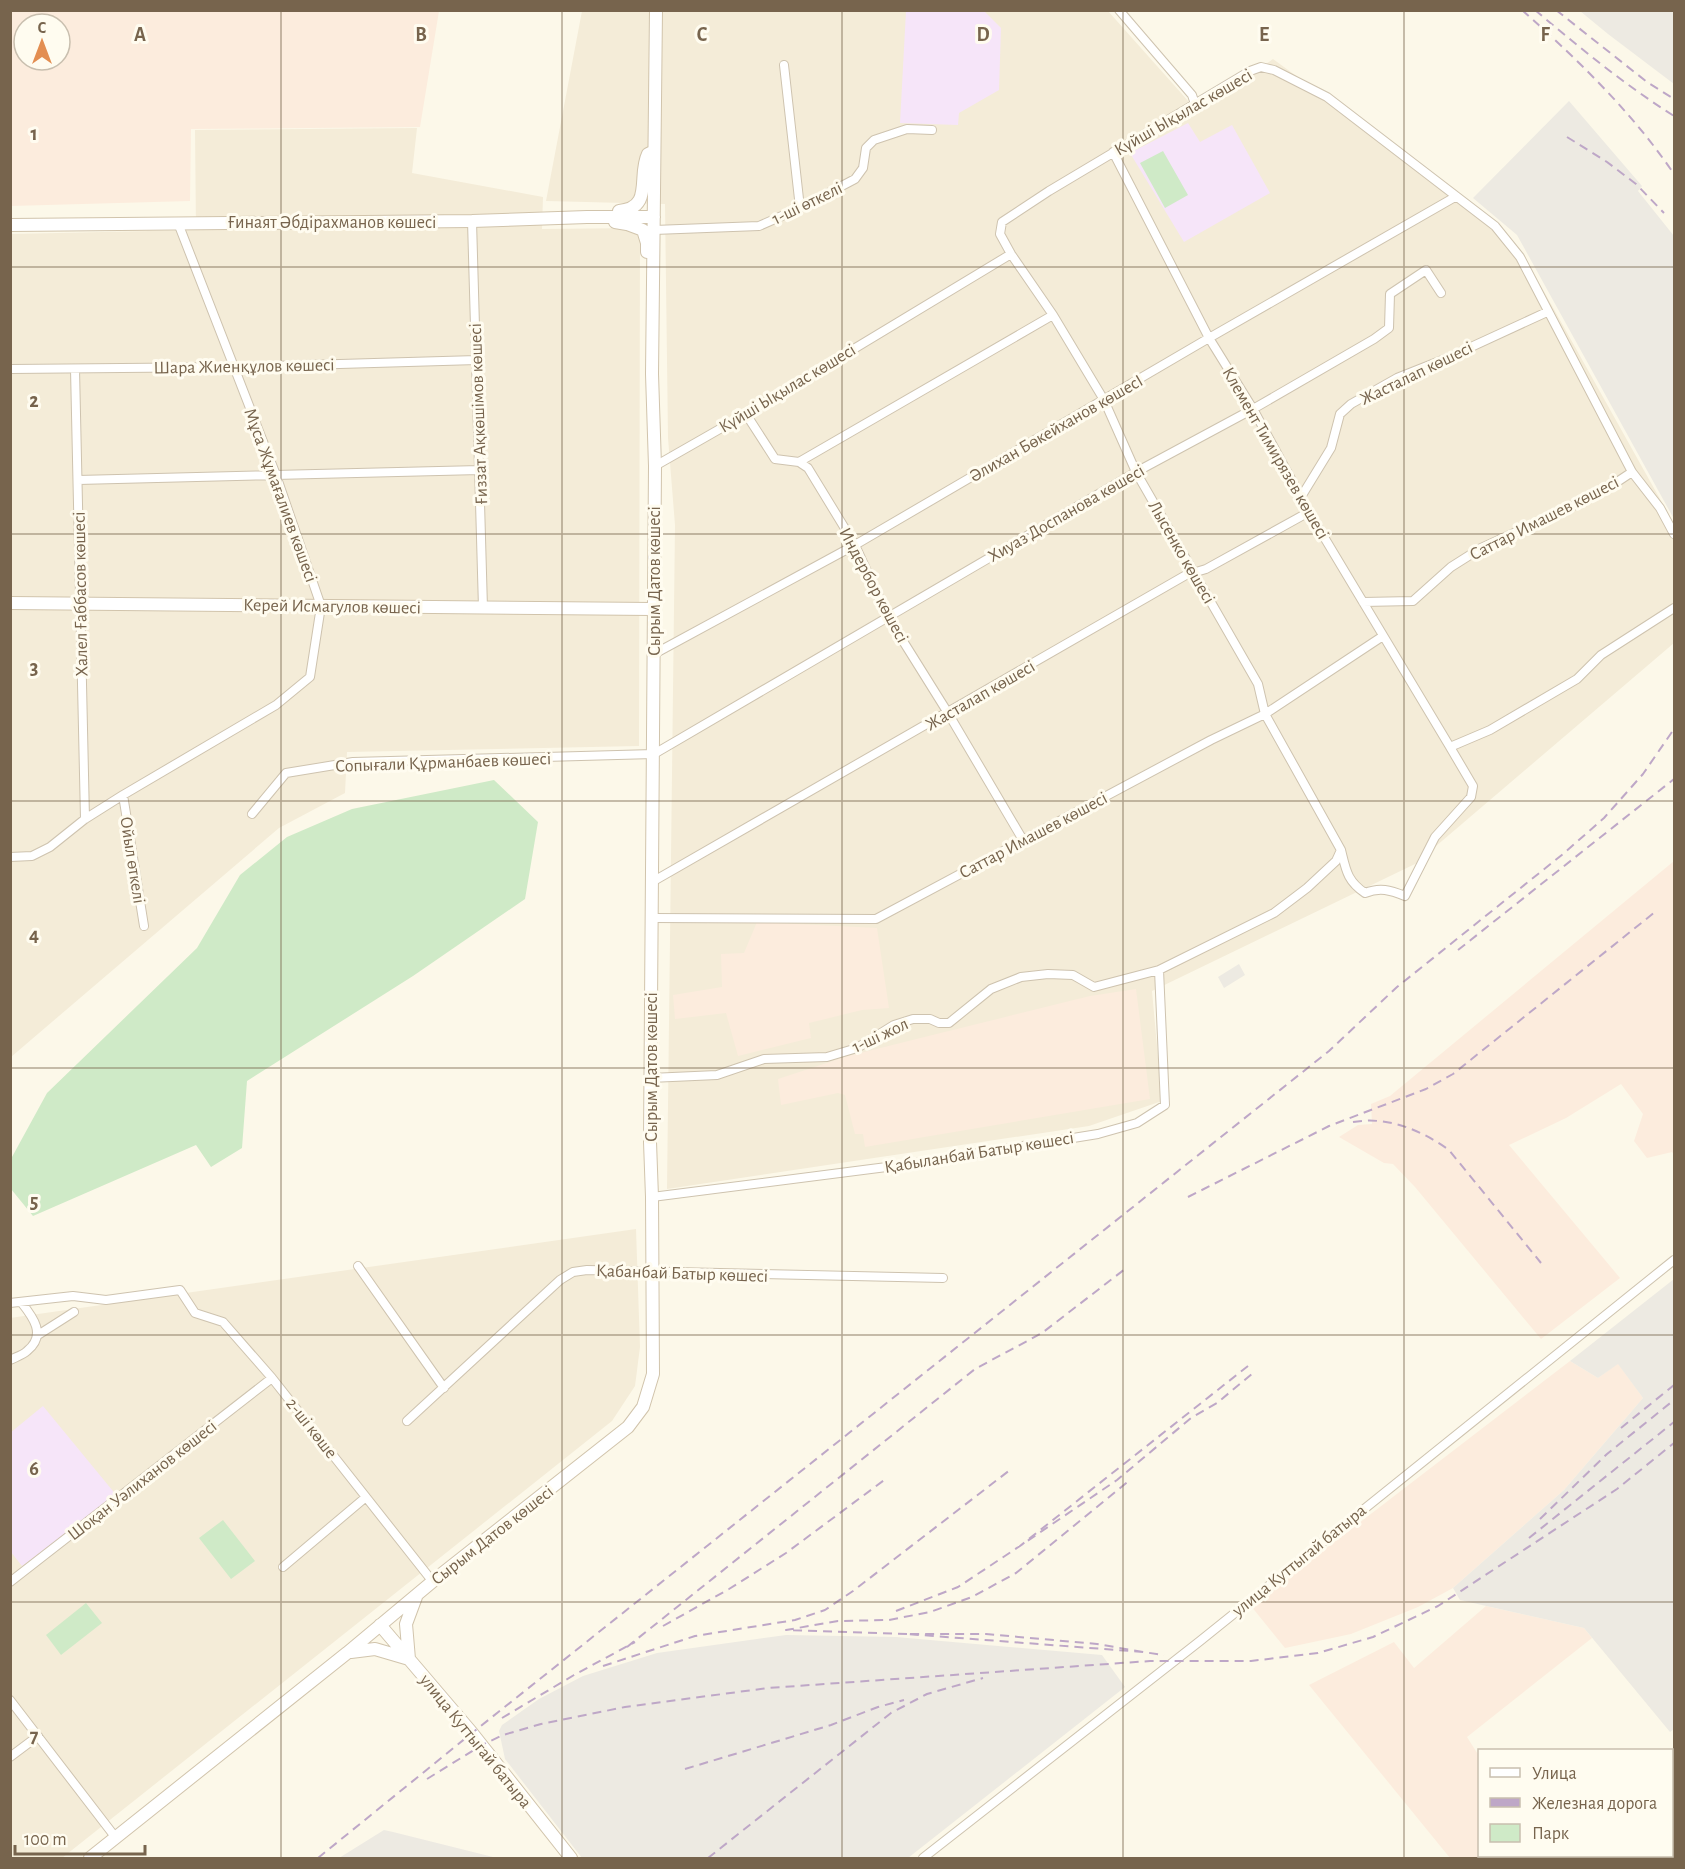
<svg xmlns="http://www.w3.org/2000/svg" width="1685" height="1869" viewBox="0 0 1685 1869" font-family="'Alegreya Sans',sans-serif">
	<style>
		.residential { fill: #f4ecd8 }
		.commercial { fill: #fcecdd; fill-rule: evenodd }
		.industrial { fill: #edeae2 }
		.education { fill: #f6e5f9 }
		.green { fill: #cfeac7 }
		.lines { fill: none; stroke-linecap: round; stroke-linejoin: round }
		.street-casing { stroke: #cec3af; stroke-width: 10 }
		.secondary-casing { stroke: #d1c4ac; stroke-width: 14 }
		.street { stroke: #fff; stroke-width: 8 }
		.secondary { stroke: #fff; stroke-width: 12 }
		.rail { stroke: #bea7c7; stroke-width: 2; stroke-dasharray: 9 6; stroke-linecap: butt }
		.grid { fill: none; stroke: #77644d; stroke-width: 1.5; stroke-opacity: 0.55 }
		.labels { text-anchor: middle; stroke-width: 6; stroke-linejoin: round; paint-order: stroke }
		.street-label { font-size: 18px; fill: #77644d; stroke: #fffcf0 }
		.grid-label { font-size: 20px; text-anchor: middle; font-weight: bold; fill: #77644d; stroke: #fffcf0; stroke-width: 6; stroke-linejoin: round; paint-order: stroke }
	</style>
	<rect width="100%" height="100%" fill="#fcf8e9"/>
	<path class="residential" d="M582,11H1108L1198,112L1273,59L1499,224L1523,254L1674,524V643L1415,864L1152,991L1162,1101L1089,1126L667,1189L675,525L668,438L665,204L546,201Z
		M417,128L412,173L543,197L542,229L640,228L639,746L347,752L345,793L279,828L11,1057V234L196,230L195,130Z
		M636,1229L640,1347L635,1386L612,1421L62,1858H11L10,1318Z"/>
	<path class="commercial" d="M10,11L11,10L439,11L420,127L191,129L190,201L11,206ZM24,24H60V60H24Z
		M1674,861V1155L1672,1152L1647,1158L1634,1141L1643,1114L1621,1084L1566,1118L1509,1145L1620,1278L1541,1339L1415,1187L1393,1164L1384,1163L1339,1137L1358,1125L1372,1124L1371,1104L1390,1096Z
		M757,922L877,928L889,1008L862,1010L809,1023L811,1038L738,1056L726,1013L675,1019L673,995L722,987L721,954L744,953Z
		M1136,989L1150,1099L865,1147L863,1134H855L845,1095L838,1093L781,1105L778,1079L848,1056L1090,996Z
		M1570,1361L1598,1378L1618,1363L1643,1398L1564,1490L1453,1588L1418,1607L1351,1634L1285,1648L1251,1606Z
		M1486,1606L1584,1628L1592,1638L1467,1737L1479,1756L1480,1856H1506L1502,1858H1450L1309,1685L1394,1642L1414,1668Z"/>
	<path class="industrial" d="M1580,11H1674V84L1608,34Z
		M1569,101L1642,186L1638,191L1674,236V519L1517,235L1473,198Z
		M1239,964L1245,975L1224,988L1218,977Z
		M1674,1279V1729L1670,1732L1584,1628L1460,1600L1453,1588L1564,1490L1643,1398L1618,1364L1598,1378L1570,1361Z
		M786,1635L896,1637L1102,1655L1125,1687L908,1858H582L505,1759L499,1731L502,1725L539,1699L583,1676L657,1653Z
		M384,1830L393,1832L497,1858H339Z"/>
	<path class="education" d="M906,11H984L1001,28L999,90L959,113L958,125L900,123Z
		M1188,123L1200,142L1232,125L1270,193L1184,242L1130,153Z
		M43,1406L117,1496L22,1566L11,1552L10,1433Z"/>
	<path class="green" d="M1163,151L1188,195L1165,208L1140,163Z
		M494,780L538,822L525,899L413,976L247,1081L242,1148L211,1167L196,1145L33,1216L11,1189L12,1157L47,1093L197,948L240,875L287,837L352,809Z
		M223,1520L255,1561L231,1579L199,1538Z
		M86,1603L102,1623L61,1655L46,1635Z"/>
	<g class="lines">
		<defs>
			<path id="street" d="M1119,10L1192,95L1195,104
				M784,65L800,208
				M1113,152L1209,338L1253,409L1309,512L1450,747
				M472,221L483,608
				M654,230L759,226L800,208L855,179L863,168L866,148L874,140L907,129L932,130
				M10,369L233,367L477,360
				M75,369L85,819
				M746,414L775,459L799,462L808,468L855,545L888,617L948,713L1023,840
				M799,462L1053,315
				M655,466L746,414L1011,254
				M78,480L480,470
				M1301,497L1331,448L1340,414L1351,404L1397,378L1445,359L1547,312
				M1363,602L1413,601L1451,567L1481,548L1571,507L1608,488L1632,472
				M654,654L855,545L1209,338L1455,197
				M123,795L144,926
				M252,814L286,773L353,762L654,754L1136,472L1253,409L1374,339L1389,328L1390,294L1426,270L1441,293
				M1341,850L1265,714L1258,684L1136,472L1104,400L1053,315L1011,254L1000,234L1002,222L1049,191L1250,71L1261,67L1274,70L1327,97L1495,226L1520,257L1632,472L1660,508L1674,534
				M10,857L32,856L50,847L85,819L123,795L276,705L310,677L321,606L276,475L178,223
				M652,882L1186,575L1206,569L1309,512
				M652,918L876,919L1211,740L1265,714L1383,636
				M650,1078L717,1075L764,1059L827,1057L857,1048L894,1025L913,1019H930L939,1023H949L991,989L1021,977L1048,974L1073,975L1094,987L1159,970
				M652,1197L910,1164L1098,1134L1137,1123L1165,1105L1159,970L1274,913L1307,888L1336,861L1341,850C1346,870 1347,881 1365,893C1380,887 1390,890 1405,896L1435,837L1471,797L1473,786L1450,747L1490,730L1577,679L1601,655L1674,608
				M358,1266L444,1388
				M10,1303L73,1296L106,1300L180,1290L195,1313L223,1322L272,1378L433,1582
				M38,1335L74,1312
				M10,1360C16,1357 23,1355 27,1351C47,1335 33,1317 21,1302
				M407,1421L560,1280L573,1272L587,1270L943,1278
				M283,1567L366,1497
				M10,1582L272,1378
				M10,1700L116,1838
				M10,1757L38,1736
				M923,1858L1200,1641L1674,1260"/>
			<path id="secondary" d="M619,211C654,208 637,176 648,154L654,151
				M615,222L627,224L643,230L647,243V252
				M10,225L472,221L587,217H654
				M10,603L653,609
				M380,1625L472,1733L571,1858
				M351,1652L375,1649L409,1659L406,1624L416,1597
				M1672,1830L1674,1828
				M90,1858L347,1653L438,1577L628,1427L643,1407L653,1374L652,1197L650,1142L655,466L652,374L656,10
				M1635,1858L1639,1856"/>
		</defs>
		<use href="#street" class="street-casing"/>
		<use href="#secondary" class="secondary-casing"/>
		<use href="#street" class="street"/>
		<use href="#secondary" class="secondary"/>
		<path class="rail" d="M1522,10C1578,60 1632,112 1674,174
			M1535,10C1580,48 1625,85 1674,116
			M1556,10L1647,82L1674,99
			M1567,137L1607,162L1636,184L1664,213
			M1458,950L1674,779
			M1353,1122C1388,1116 1421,1130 1449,1150L1541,1263
			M1188,1197L1329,1126L1426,1089L1453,1074L1655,912
			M1248,1366L1020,1546L1117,1480L1191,1418L1217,1403L1253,1373
			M1621,1428L1674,1385
			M1540,1519L1607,1454L1674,1400
			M1529,1538L1674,1422
			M896,1611L958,1587L1020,1546
			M663,1626L729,1589L786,1553L887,1478
			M907,1634L786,1630L838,1621L889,1620L930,1612L972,1597L1016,1573L1130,1480
			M627,1647L975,1369L1042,1333L1125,1269
			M1143,1652L1097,1644L986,1634H907L1143,1652L1164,1655
			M603,1666L695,1636L795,1620L825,1610L853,1591L1010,1470
			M502,1718L574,1675L635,1642
			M685,1769L831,1725L878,1707L904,1700
			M427,1779L482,1745L503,1735L541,1724L625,1707L768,1688L1150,1661H1251L1318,1653L1373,1637L1438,1606L1617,1489L1674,1443
			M318,1858L472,1733L1329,1051L1397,987L1563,854L1604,818L1643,774L1674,729
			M708,1858L891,1713L927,1694L983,1678"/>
	</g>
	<path class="grid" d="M281,10V1858M562,10V1858M842,10V1858M1123,10V1858M1404,10V1858M10,267H1674M10,534H1674M10,801H1674M10,1068H1674M10,1335H1674M10,1602H1674"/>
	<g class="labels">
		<g class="street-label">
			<text transform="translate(1183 112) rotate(-30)" y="6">Күйші Ықылас көшесі</text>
			<text transform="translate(807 203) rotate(-26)" y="6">1-ші өткелі</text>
			<text x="332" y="228">Ғинаят Әбдірахманов көшесі</text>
			<text transform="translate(244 366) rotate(-1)" y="6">Шара Жиенқұлов көшесі</text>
			<text transform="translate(1416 373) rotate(-26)" y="6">Жасталап көшесі</text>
			<text transform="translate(787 388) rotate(-31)" y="6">Күйші Ықылас көшесі</text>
			<text transform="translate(478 414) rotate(-92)" y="6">Ғиззат Ақкөшімов көшесi</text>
			<text transform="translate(1056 428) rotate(-30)" y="6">Әлихан Бөкейханов көшесI</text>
			<text transform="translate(1276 453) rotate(60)" y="6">Клемент Тимирязев көшесі</text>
			<text transform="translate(281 495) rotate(70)" y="6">Мұса Жұмағалиев көшесі</text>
			<text transform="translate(1066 513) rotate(-30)" y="6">Хиуаз Доспанова көшесі</text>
			<text transform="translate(1544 518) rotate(-27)" y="6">Саттар Имашев көшесі</text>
			<text transform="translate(1182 552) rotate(60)" y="6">Лысенко көшесі</text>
			<text transform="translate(654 581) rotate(-90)" y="6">Сырым Датов көшесі</text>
			<text transform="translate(874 585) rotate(62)" y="6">Индербор көшесі</text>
			<text transform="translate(80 594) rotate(-91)" y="6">Халел Ғаббасов көшесі</text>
			<text transform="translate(332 606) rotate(1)" y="6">Керей Исмагулов көшесі</text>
			<text transform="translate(980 695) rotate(-30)" y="6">Жасталап көшесі</text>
			<text transform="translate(443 762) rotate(-2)" y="6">Сопығали Құрманбаев көшесі</text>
			<text transform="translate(1033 835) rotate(-28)" y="6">Саттар Имашев көшесі</text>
			<text transform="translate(133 860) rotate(81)" y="6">Ойыл өткелі</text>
			<text transform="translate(880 1035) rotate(-25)" y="6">1-ші жол</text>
			<text transform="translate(651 1067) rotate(-90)" y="6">Сырым Датов көшесі</text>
			<text transform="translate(979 1152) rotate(-9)" y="6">Қабыланбай Батыр көшесі</text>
			<text transform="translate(682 1273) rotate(2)" y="6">Қабанбай Батыр көшесі</text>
			<text transform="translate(312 1428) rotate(52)" y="6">2-ші көше</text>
			<text transform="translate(142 1480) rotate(-38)" y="6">Шоқан Уәлиханов көшесі</text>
			<text transform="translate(492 1535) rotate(-38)" y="6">Сырым Датов көшесі</text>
			<text transform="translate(1299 1560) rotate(-39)" y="6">улица Куттыгай батыра</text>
			<text transform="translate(476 1741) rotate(51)" y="6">улица Куттыгай батыра</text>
		</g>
	</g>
	<g class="grid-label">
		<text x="140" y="41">A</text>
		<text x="421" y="41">B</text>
		<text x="702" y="41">C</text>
		<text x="983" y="41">D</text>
		<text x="1264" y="41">E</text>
		<text x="1545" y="41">F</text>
		<text x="34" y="140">1</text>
		<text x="34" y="407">2</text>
		<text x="34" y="674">3</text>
		<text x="34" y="941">4</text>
		<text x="34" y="1208">5</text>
		<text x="34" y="1475">6</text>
		<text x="34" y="1742">7</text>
	</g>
	<rect width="1685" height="1869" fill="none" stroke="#77644d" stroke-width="24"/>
	<rect x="1478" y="1749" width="195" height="108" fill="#fffcf0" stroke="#c9bfaf" stroke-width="1.5"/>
	<rect x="1490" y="1768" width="30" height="9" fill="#ffffff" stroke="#c9bfaf" stroke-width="1.5"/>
	<text x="1532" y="1779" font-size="18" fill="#77644d">Улица</text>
	<rect x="1490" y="1798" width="30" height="9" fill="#bea7c7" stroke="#c9bfaf" stroke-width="1.5"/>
	<text x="1532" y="1809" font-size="18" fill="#77644d">Железная дорога</text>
	<rect x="1490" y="1824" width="30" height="18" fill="#cfeac7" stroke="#c9bfaf" stroke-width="1.5"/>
	<text x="1532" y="1839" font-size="18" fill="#77644d">Парк</text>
	<g transform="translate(42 42)"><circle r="28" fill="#fffcf0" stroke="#c9bfaf" stroke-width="1.5"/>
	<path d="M0-4.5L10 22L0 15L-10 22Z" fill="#e38e51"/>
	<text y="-9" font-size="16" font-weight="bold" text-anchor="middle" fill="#77644d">С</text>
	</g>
	<path d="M15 1845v9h130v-9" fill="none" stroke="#77644d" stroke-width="3"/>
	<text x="24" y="1845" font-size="18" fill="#77644d" stroke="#fffcf0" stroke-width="4.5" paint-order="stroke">100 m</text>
</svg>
